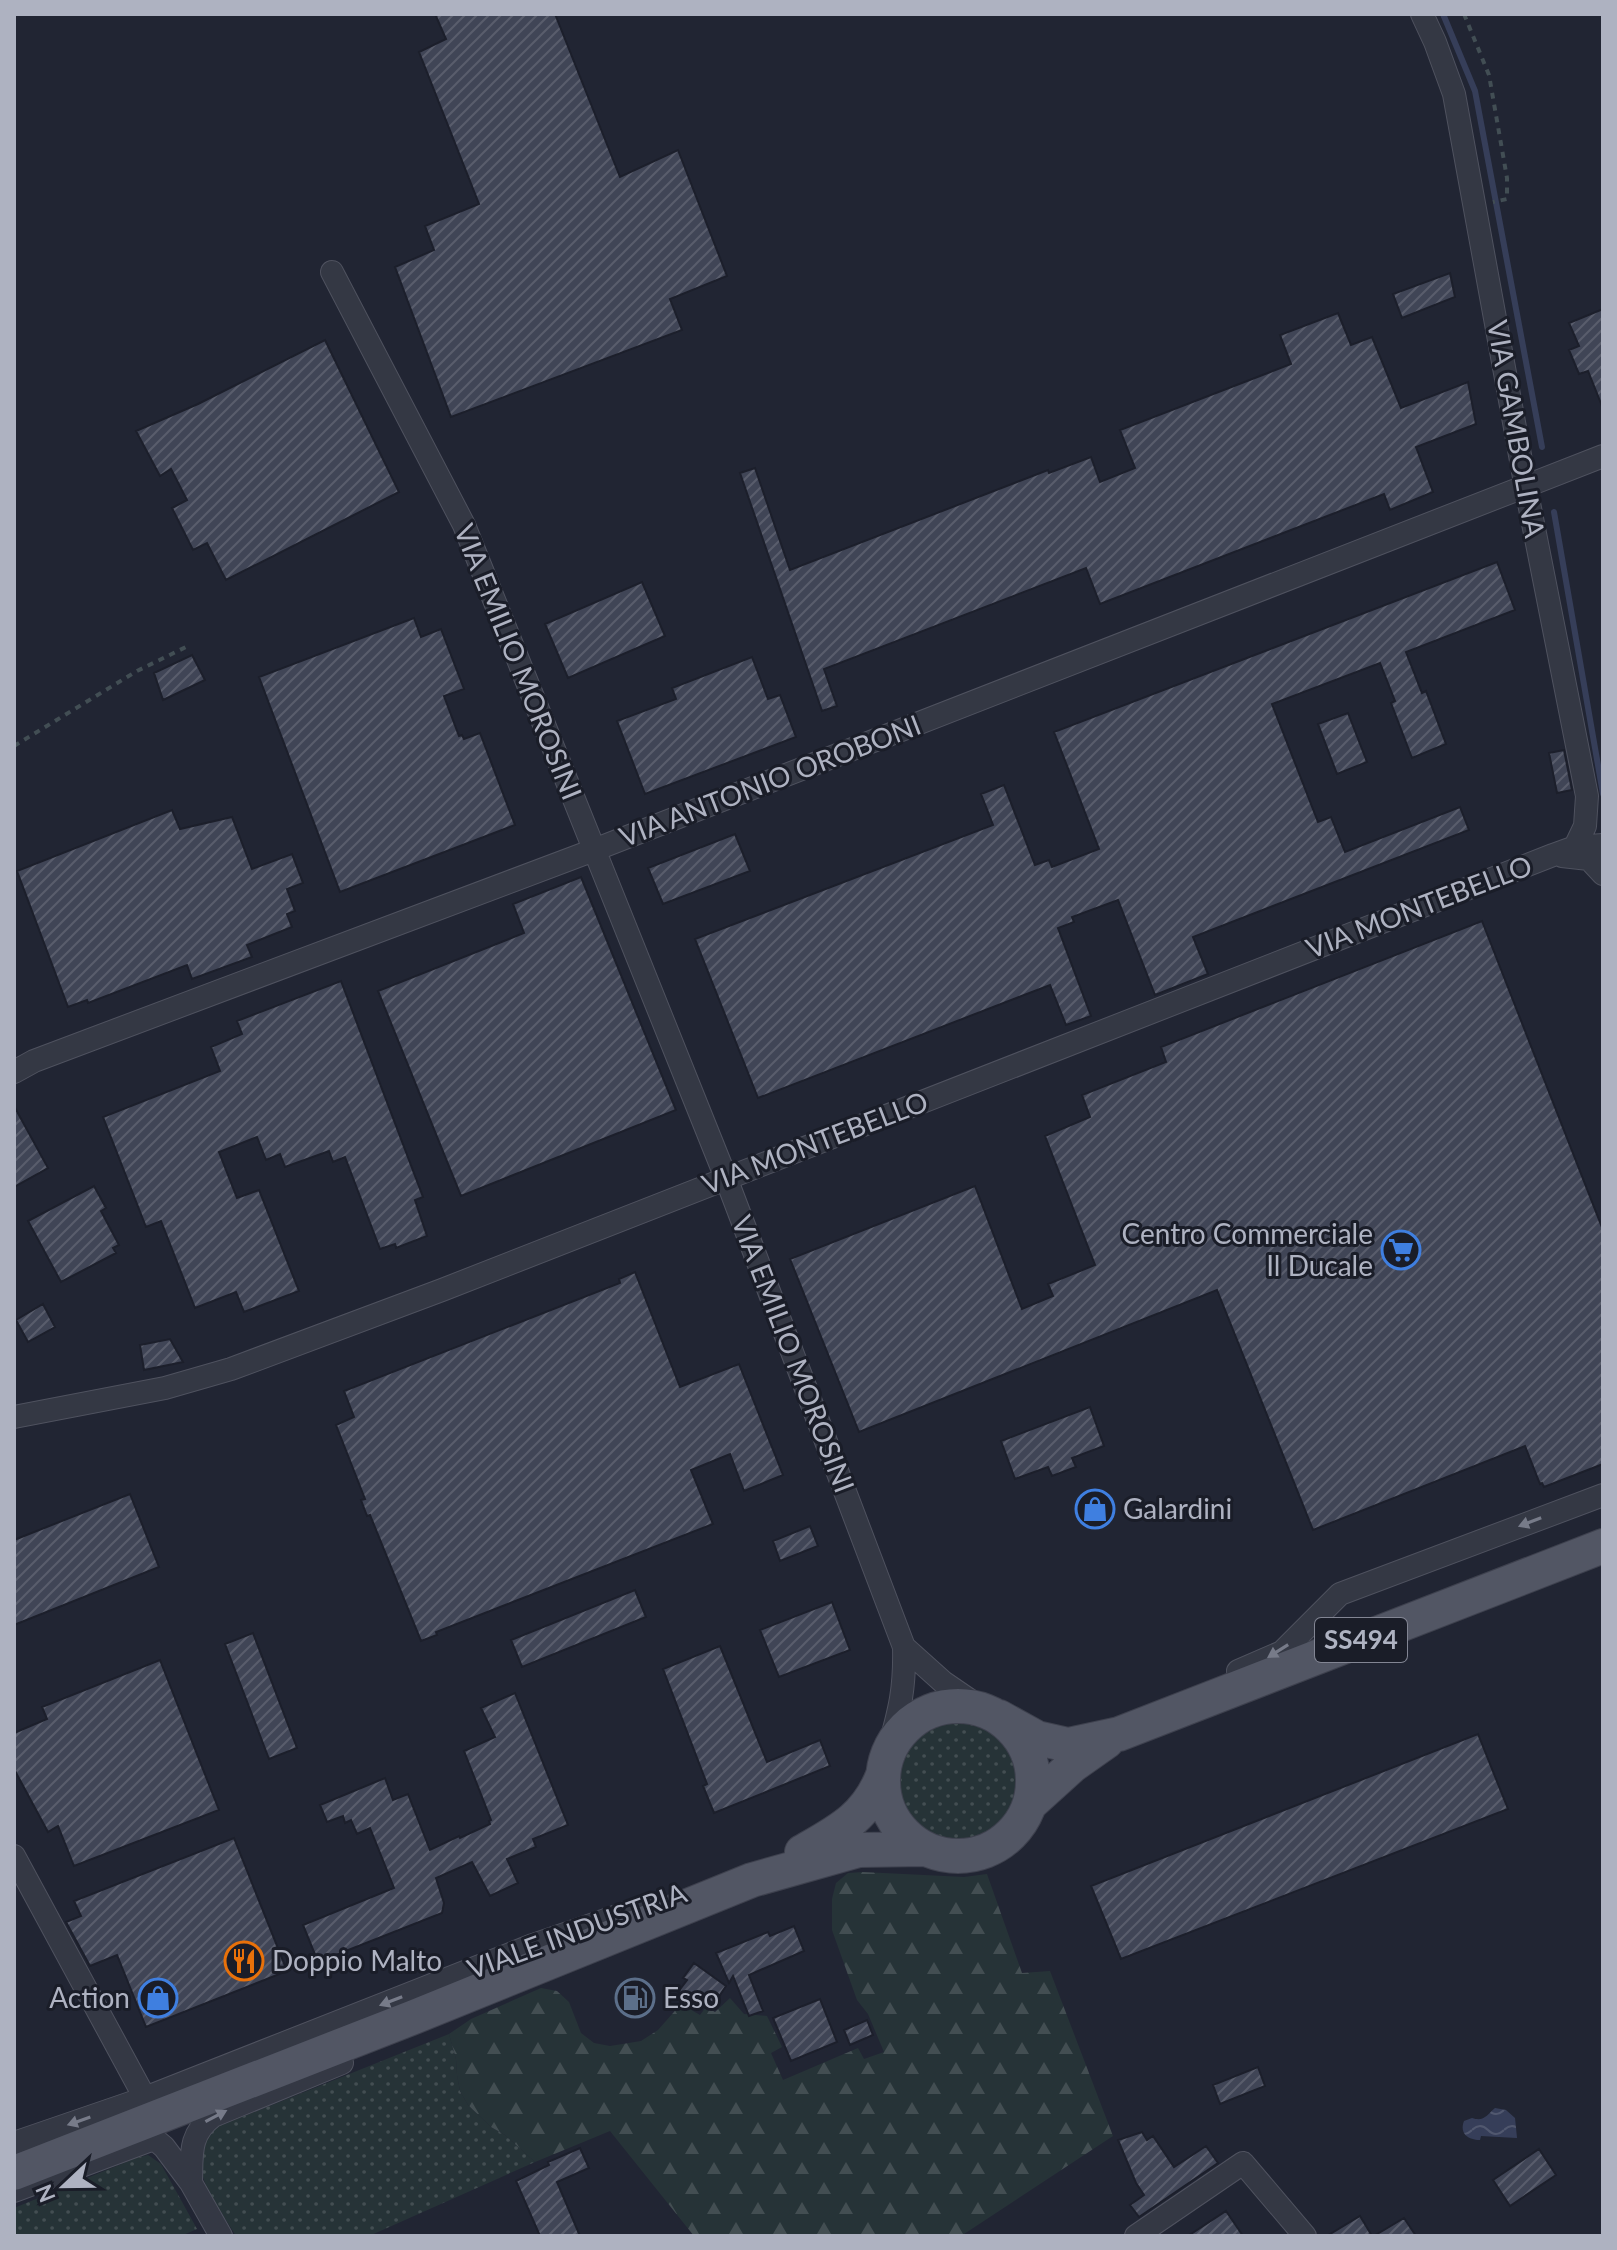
<svg xmlns="http://www.w3.org/2000/svg" width="1617" height="2250" viewBox="0 0 1617 2250" font-family="Lato,sans-serif">
	<style>
		.grass { fill: url(#grass-dots) }
		.forest { fill: url(#forest-firs) }
		.water { fill: url(#water-waves) }
		.lines { fill: none; stroke-linecap: round; stroke-linejoin: round }
		.stream { stroke: #363e59; stroke-width: 6 }
		.building { fill: url(#building-hatch); stroke: #1c1f2b; stroke-width: 2 }
		.minor-casing { stroke: #4f525f; stroke-width: 24 }
		.primary-casing { stroke: #3e414e; stroke-width: 36 }
		.path { stroke: #424e54; stroke-width: 4; stroke-dasharray: 6 6; stroke-linecap: butt }
		.minor { stroke: #343844; stroke-width: 22 }
		.primary { stroke: #525664; stroke-width: 34 }
		.oneway { fill: #777b89 }
		.labels { text-anchor: middle; stroke-width: 6; stroke-linejoin: round; paint-order: stroke }
		.shield { fill: #1a1d28; stroke: #828593; stroke-width: 2 }
		.shield-label { font-size: 26px; font-weight: bold; fill: #aeb2c1 }
		.street-label { font-size: 28px; fill: #aeb2c1; stroke: #1a1d28 }
		.poi-label { font-size: 28px; fill: #aeb2c1; stroke: #1a1d28; text-anchor: start }
	</style>
	<defs>
		<pattern id="grass-dots" width="8" height="8" patternUnits="userSpaceOnUse" patternTransform="scale(2)"><rect width="8" height="8" fill="#263337"/><path d="M2 2h.1M6 6h.1" fill="none" stroke="#434e52" stroke-width="1.8" stroke-linecap="round"/></pattern>
		<pattern id="forest-firs" width="22" height="20" patternUnits="userSpaceOnUse" patternTransform="scale(2)"><rect width="22" height="20" fill="#263337"/><path d="M5 1l3.5 6h-7zM16 11l3.5 6h-7z" fill="#434e52"/></pattern>
		<pattern id="water-waves" width="16" height="10" patternUnits="userSpaceOnUse" patternTransform="scale(2)"><rect width="16" height="10" fill="#363e59"/><path d="M0 5q4-4 8 0t8 0" fill="none" stroke="#51586f"/></pattern>
		<pattern id="building-hatch" width="6" height="6" patternUnits="userSpaceOnUse" patternTransform="scale(2)"><rect width="6" height="6" fill="#404556"/><path d="M-1 1l2-2M0 6l6-6M5 7l2-2" fill="none" stroke="#595d6c"/></pattern>
	</defs>
	<rect width="100%" height="100%" fill="#212533"/>
	<path class="grass" d="M896 1781a60 60 0 1 1 120 0a60 60 0 1 1-120 0Z
		M449,2034L456,2059L457,2075L460,2091L468,2105L491,2127L505,2135L535,2162L369,2236H236C216,2202 179,2162 217,2127Z
		M148,2155L161,2164L197,2229L181,2236H14V2208L136,2158Z"/>
	<path class="forest" d="M863,1872L964,1877L987,1874L1022,1973L1050,1971L1113,2136L961,2236H694L610,2131L535,2162L505,2135L491,2127L468,2105L460,2091L457,2075L456,2059L449,2034L471,2019L541,1988L557,1991L569,2002L581,2033L594,2043L610,2046L641,2041L658,2030L681,2004L700,2015L706,2007L715,2012L730,1998L744,2014L767,2016L782,2047L771,2053L783,2080L858,2048L864,2059L884,2052L868,2014L857,2000L832,1930V1899L836,1883L848,1873Z"/>
	<path class="water" d="M1495,2108L1506,2110L1515,2118L1517,2138L1481,2136L1480,2140C1469,2140 1459,2134 1464,2121L1472,2118C1484,2122 1487,2115 1495,2108Z"/>
	<g class="lines">
		<path class="stream" d="M1443,14L1475,91L1542,447
			M1554,512L1603,794"/>
	</g>
	<path class="building" d="M435,14H555L620,177L678,150L727,276L670,299L682,330L451,417L395,267L434,250L425,226L479,204L419,52L446,39Z
		M1450,273L1455,297L1402,318L1393,294Z
		M1603,309V406H1602L1588,371L1579,374L1569,350L1579,346L1569,323Z
		M1338,313L1351,345L1372,337L1401,408L1468,382L1476,424L1416,447L1433,492L1390,510L1384,494L1100,604L1086,568L824,669L837,706L822,711L740,473L755,468L790,570L1048,470L1049,473L1091,457L1100,482L1135,468L1120,430L1291,364L1280,335Z
		M325,340L399,492L226,580L207,543L193,550L172,508L187,500L171,469L160,476L136,431L198,404Z
		M1497,562L1515,610L1406,652L1422,693L1426,691L1446,744L1412,758L1391,703L1395,701L1380,663L1272,704L1318,822L1331,817L1345,852L1460,807L1469,830L1193,937L1208,974L1155,995L1118,900L1072,917L1074,922L1058,928L1091,1016L1066,1025L1050,985L758,1098L695,939L993,825L981,794L1004,785L1035,865L1049,860L1052,867L1099,849L1054,732Z
		M642,582L665,636L568,678L545,624Z
		M414,618L421,637L441,629L464,689L444,696L459,736L462,735L464,739L480,733L515,825L340,892L259,677Z
		M192,655L205,680L163,700L154,673Z
		M752,657L768,699L780,695L796,737L645,794L617,721L676,699L672,688Z
		M1348,713L1367,762L1337,774L1318,724Z
		M1564,750L1572,790L1557,793L1549,753Z
		M172,810L180,829L232,817L252,869L292,854L303,883L287,889L295,911L287,914L292,927L247,945L252,957L192,979L187,965L88,1003L87,1000L68,1007L17,871Z
		M735,834L750,871L663,904L648,868Z
		M581,877L676,1110L461,1196L378,991L524,933L513,904Z
		M1482,921L1603,1230V1464L1544,1487L1542,1483L1540,1484L1525,1446L1313,1530L1217,1290L859,1432L790,1259L975,1186L1022,1309L1053,1296L1048,1284L1095,1265L1045,1136L1090,1117L1082,1095L1166,1062L1161,1047Z
		M341,981L423,1197L415,1200L427,1236L396,1248L395,1244L380,1249L345,1157L333,1162L329,1151L285,1167L280,1154L266,1160L257,1137L219,1152L237,1198L259,1190L299,1291L244,1312L236,1292L195,1308L161,1221L146,1227L103,1117L220,1071L211,1047L242,1034L237,1021Z
		M14,1106L48,1168L14,1187Z
		M94,1186L106,1208L101,1211L119,1245L113,1248L116,1253L61,1282L28,1221Z
		M635,1272L680,1387L739,1364L783,1475L744,1491L730,1454L691,1470L713,1524L436,1632L437,1635L421,1641L370,1515L367,1516L361,1500L365,1499L336,1425L354,1417L344,1391L620,1283L619,1279Z
		M43,1304L55,1327L28,1342L16,1320Z
		M170,1339L183,1362L144,1370L140,1345Z
		M1090,1407L1104,1446L1072,1458L1076,1467L1052,1476L1048,1467L1015,1479L1001,1441Z
		M130,1494L159,1567L14,1625V1540Z
		M810,1526L818,1546L780,1561L773,1541Z
		M635,1590L646,1617L522,1667L511,1640Z
		M832,1602L850,1650L779,1677L760,1630Z
		M253,1633L297,1748L269,1759L225,1644Z
		M720,1646L767,1762L820,1740L830,1766L714,1813L703,1786L707,1784L663,1669Z
		M160,1660L219,1810L74,1866L58,1826L48,1832L14,1769V1733L47,1719L42,1707Z
		M515,1693L568,1825L533,1839L536,1847L507,1859L518,1883L490,1896L472,1862L436,1878L444,1903L442,1913L318,1962L303,1925L394,1888L370,1828L357,1834L351,1820L345,1823L343,1816L327,1822L320,1805L385,1778L393,1800L408,1794L430,1850L459,1836L460,1838L490,1824L489,1821L491,1820L464,1751L495,1737L481,1708Z
		M1478,1734L1508,1809L1121,1959L1091,1886Z
		M234,1838L287,1971L146,2027L117,1955L90,1966L66,1922L81,1916L74,1901Z
		M794,1926L804,1951L749,1975L763,2011L749,2016L733,1976L729,1983L716,1953L768,1932L770,1936Z
		M694,1963L726,1986L714,2004L706,1998L699,2008L678,1992L687,1980L683,1978Z
		M820,1999L837,2042L791,2061L773,2018Z
		M867,2020L873,2035L850,2045L844,2030Z
		M1258,2067L1265,2086L1220,2104L1213,2085Z
		M1142,2132L1147,2140L1153,2136L1174,2167L1206,2146L1218,2163L1139,2217L1130,2205L1144,2195L1136,2183L1118,2140Z
		M580,2148L589,2168L557,2182L580,2236H540L516,2181L549,2165L548,2162Z
		M1539,2149L1556,2175L1510,2206L1493,2180Z
		M1226,2211L1243,2236H1188Z
		M1360,2216L1372,2236H1327Z
		M1404,2218L1416,2236H1374Z"/>
	<g class="lines">
		<defs>
			<path id="minor" d="M1422,14L1435,42L1454,94L1526,488L1587,796L1585,826L1575,847
				M332,272L464,525L726,1178L904,1647C905,1688 900,1709 889,1748
				M1562,856L1589,859L1603,874
				M14,1072L34,1061L594,850L1603,456
				M14,1417L165,1388L231,1369L442,1290L1553,855L1575,847L1603,845
				M904,1647L943,1682L981,1708
				M1238,1671L1282,1652L1340,1594L1603,1495
				M14,1856L145,2098
				M14,2143L145,2098L533,1945L646,1906
				M191,2183C192,2155 188,2135 213,2116L342,2063
				M14,2191L151,2140L158,2142L164,2147L191,2183L221,2236
				M1136,2236L1243,2163L1305,2236"/>
			<path id="primary" d="M883 1781a75 75 0 1 1 150 0a75 75 0 1 1-150 0Z
				M999,1717L1037,1738L1068,1745L1119,1734L1603,1546
				M1030,1804L1073,1765L1107,1741
				M802,1852C839,1831 867,1817 883,1775
				M14,2173L414,2017L752,1880L859,1850L924,1849"/>
		</defs>
		<use href="#minor" class="minor-casing"/>
		<use href="#primary" class="primary-casing"/>
		<path class="path" d="M1464,14L1489,75L1507,178V199L1493,202
			M14,746L137,671L190,645"/>
		<use href="#minor" class="minor"/>
		<use href="#primary" class="primary"/>
	</g>
	<defs><path id="oneway-solid" d="M-6-.8H1V-3.2L6.5 0L1 3.2V.8H-6Z" transform="scale(2)"/></defs>
	<g class="oneway">
		<use href="#oneway-solid" transform="translate(1530 1522) rotate(159)"/>
		<use href="#oneway-solid" transform="translate(1278 1651) rotate(148)"/>
		<use href="#oneway-solid" transform="translate(391 2001) rotate(159)"/>
		<use href="#oneway-solid" transform="translate(216 2116) rotate(-28)"/>
		<use href="#oneway-solid" transform="translate(79 2121) rotate(161)"/>
	</g>
	<defs>
		<symbol id="supermarket-ring" viewBox="-11 -11 22 22"><circle r="9.5" fill="#1a1d28" stroke="#3f7fe0" stroke-width="1.5"/><path d="M-6-5.5h2.5l.6 2H6L4.5 2H-2.5L-4.4-4H-6ZM-1.5 3.2a1.3 1.3 0 1 0 .1 0ZM3 3.2a1.3 1.3 0 1 0 .1 0Z" fill="#3f7fe0"/></symbol>
		<symbol id="shop-ring" viewBox="-11 -11 22 22"><circle r="9.5" fill="#1a1d28" stroke="#3f7fe0" stroke-width="1.5"/><path d="M-5-2.5h2.3a2.7 3.5 0 0 1 5.4 0H5L5.5 6h-11ZM-1.5-2.5h3a1.5 2.3 0 0 0-3 0Z" fill="#3f7fe0"/></symbol>
		<symbol id="restaurant-ring" viewBox="-11 -11 22 22"><circle r="9.5" fill="#1a1d28" stroke="#e8710a" stroke-width="1.5"/><path d="M-5-6h1v4h1v-4h1v4h1v-4h1v5L-1.5 .5V6h-2V.5L-5-1ZM5-6V6H3V1.5H1.5Q1.5-4 5-6Z" fill="#e8710a"/></symbol>
		<symbol id="fuel-ring" viewBox="-11 -11 22 22"><circle r="9.5" fill="#1a1d28" stroke="#5c6f8a" stroke-width="1.5"/><path d="M-5.5-6h7V0h2V4h1.3V-2.5L3-4.5l.8-.8L6-3V5H2.5V1h-1V6h-7ZM-4.2-4.7v3.2H.2V-4.7Z" fill="#5c6f8a"/></symbol>
	</defs>
	<g fill-rule="evenodd">
		<use href="#supermarket-ring" x="1379" y="1228" width="44" height="44"/>
		<use href="#shop-ring" x="1073" y="1487" width="44" height="44"/>
		<use href="#restaurant-ring" x="222" y="1939" width="44" height="44"/>
		<use href="#shop-ring" x="136" y="1976" width="44" height="44"/>
		<use href="#fuel-ring" x="613" y="1976" width="44" height="44"/>
	</g>
	<g class="labels">
		<rect class="shield" x="1315" y="1618" width="92" height="44" rx="6"/>
		<g class="shield-label">
			<text x="1361" y="1649">SS494</text>
		</g>
		<g class="street-label">
			<text transform="translate(1516 429) rotate(80)" y="10">VIA GAMBOLINA</text>
			<text transform="translate(518 662) rotate(68)" y="10">VIA EMILIO MOROSINI</text>
			<text transform="translate(770 781) rotate(-21)" y="10">VIA ANTONIO OROBONI</text>
			<text transform="translate(1419 907) rotate(-21)" y="10">VIA MONTEBELLO</text>
			<text transform="translate(815 1143) rotate(-21)" y="10">VIA MONTEBELLO</text>
			<text transform="translate(793 1354) rotate(69)" y="10">VIA EMILIO MOROSINI</text>
			<text transform="translate(577 1931) rotate(-20)" y="10">VIALE INDUSTRIA</text>
		</g>
		<g class="poi-label">
			<text x="1373" y="1244" text-anchor="end">Centro Commerciale<tspan x="1373" dy="32">Il Ducale</tspan></text>
			<text x="1123" y="1519">Galardini</text>
			<text x="272" y="1971">Doppio Malto</text>
			<text x="130" y="2008" text-anchor="end">Action</text>
			<text x="663" y="2008">Esso</text>
		</g>
	</g>
	<rect width="1617" height="2250" fill="none" stroke="#aeb2c1" stroke-width="32"/>
	<g transform="translate(64 2186) rotate(248)" stroke="#1a1d28" stroke-width="6" paint-order="stroke">
	<path d="M0-6L14 30L0 20L-14 30Z" fill="#aeb2c1"/>
	<text y="-12" font-size="22" font-weight="bold" text-anchor="middle" fill="#aeb2c1">N</text>
	</g>
</svg>
